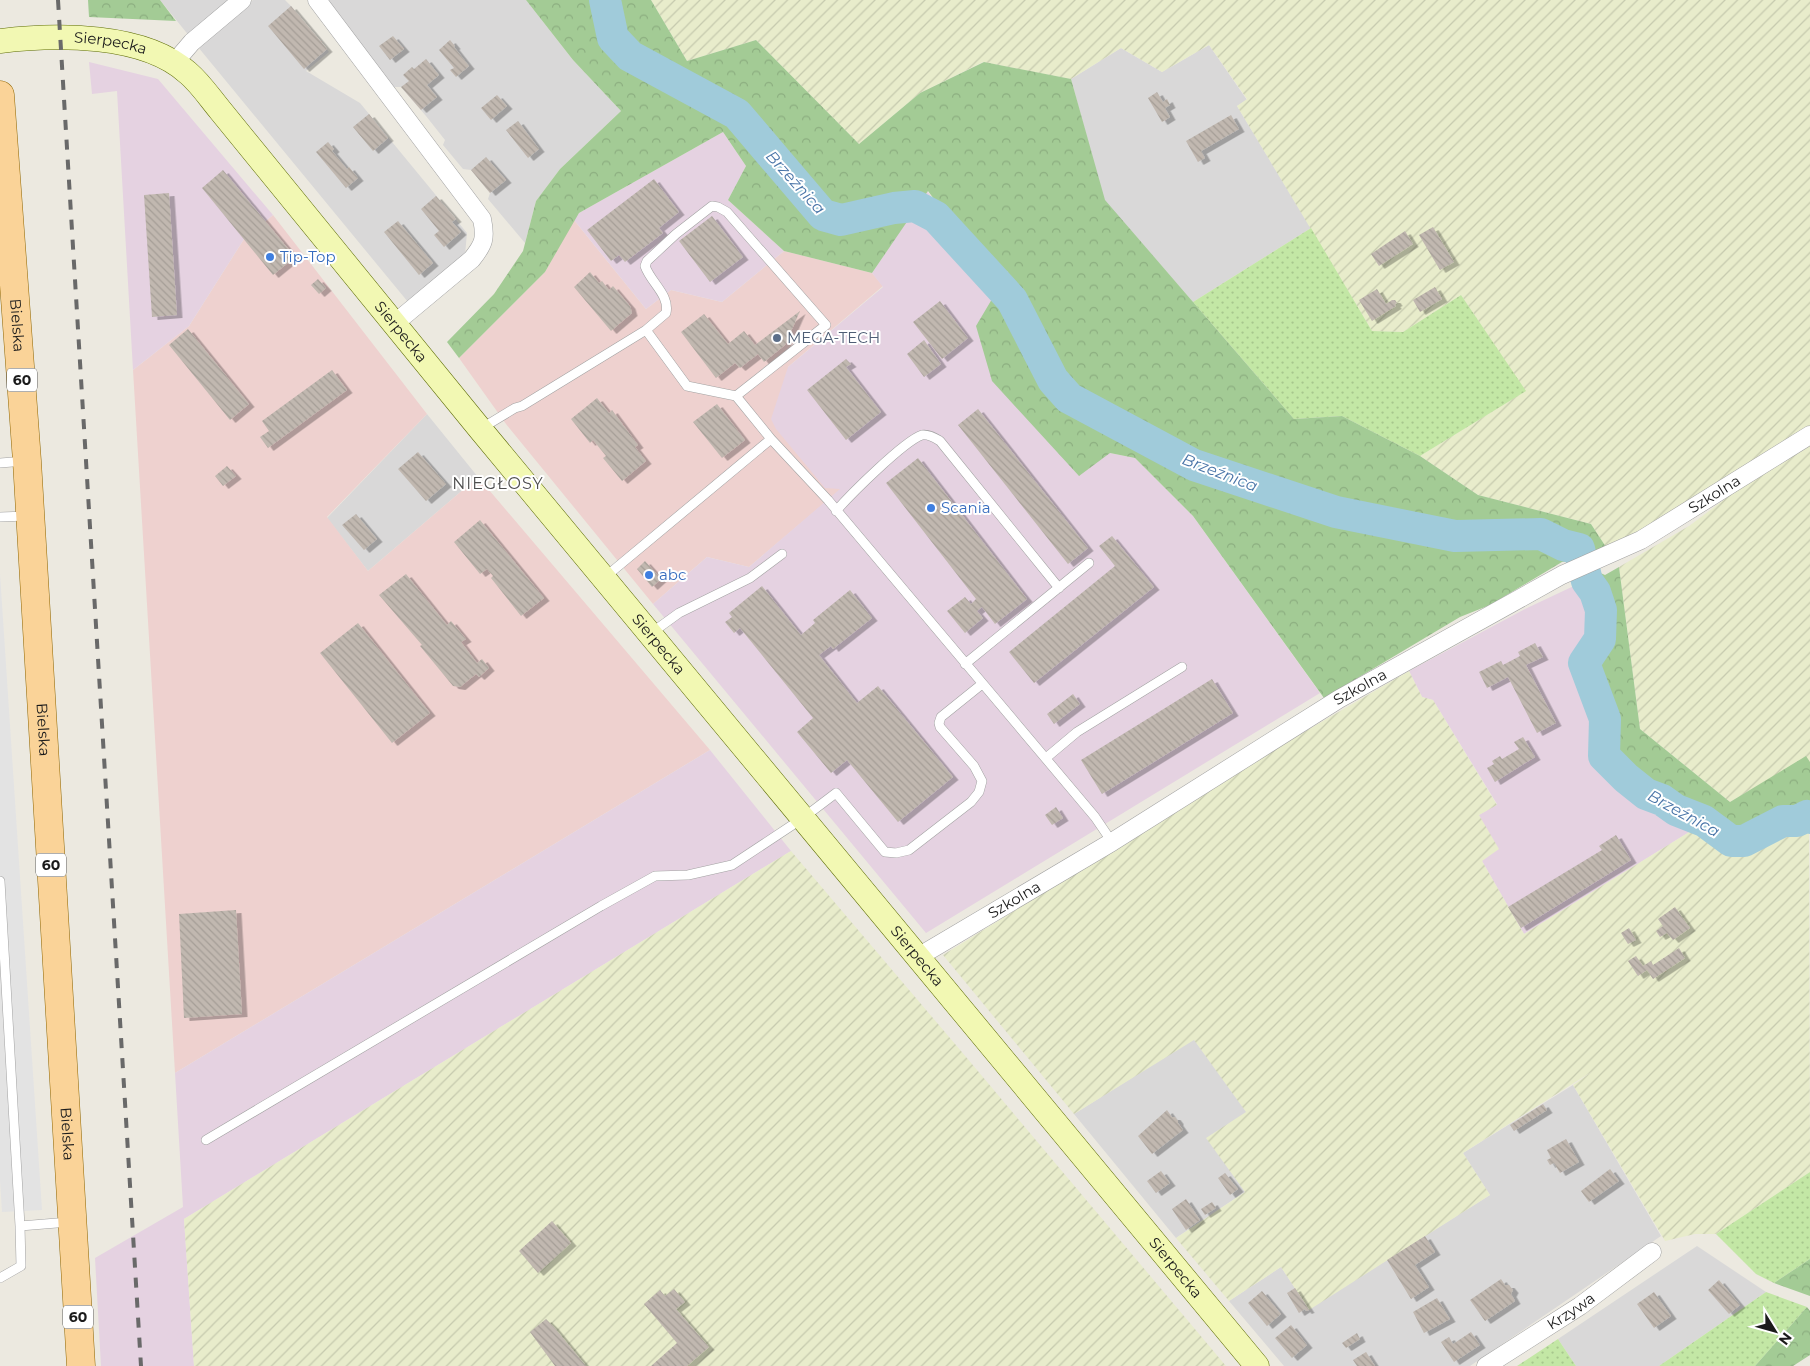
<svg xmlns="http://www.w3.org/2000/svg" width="1810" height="1366" viewBox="0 0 1810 1366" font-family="Montserrat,sans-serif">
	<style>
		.residential { fill: #d9d8d8 }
		.commercial { fill: #eed1cf }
		.industrial { fill: #e5d2e1 }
		.farmland { fill: url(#farmland-furrows) }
		.grass { fill: url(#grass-dots) }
		.forest { fill: url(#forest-crowns) }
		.parking { fill: #e3e3e3 }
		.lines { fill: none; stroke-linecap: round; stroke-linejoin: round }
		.river { stroke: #a0cbda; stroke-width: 32 }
		.building { fill: url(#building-back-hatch); filter: url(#shadow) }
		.lane-casing { stroke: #a2a2a2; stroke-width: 10 }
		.street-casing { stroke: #a2a2a2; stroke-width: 19 }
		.secondary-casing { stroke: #5e6d06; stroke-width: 25 }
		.primary-casing { stroke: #8f6602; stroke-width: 29 }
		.lane { stroke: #fff; stroke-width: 9 }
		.street { stroke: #fff; stroke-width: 18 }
		.secondary { stroke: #f2f8b3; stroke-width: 24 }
		.primary { stroke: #fad398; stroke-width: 28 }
		.rail { stroke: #696969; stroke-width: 4; stroke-dasharray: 10 10; stroke-linecap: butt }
		.shop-dot { fill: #3f7fe0; stroke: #fff; stroke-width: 2 }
		.service-dot { fill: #5c6f8a; stroke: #fff; stroke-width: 2 }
		.labels { text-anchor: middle; stroke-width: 4; stroke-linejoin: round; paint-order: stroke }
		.shield { fill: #fff; stroke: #5f5f5f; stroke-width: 1 }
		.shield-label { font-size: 14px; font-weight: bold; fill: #1b1b1b }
		.street-label { font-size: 15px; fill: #1b1b1b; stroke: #fff }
		.shop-label { font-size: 15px; fill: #366cbe; stroke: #fff; text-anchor: start }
		.service-label { font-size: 15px; fill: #4e5e75; stroke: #fff; text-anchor: start }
		.water-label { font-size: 16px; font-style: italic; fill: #4a75a8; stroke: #fff }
		.neighbourhood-label { font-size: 16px; letter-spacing: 1px; fill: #4e4e4e; stroke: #fff }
	</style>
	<defs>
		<pattern id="farmland-furrows" width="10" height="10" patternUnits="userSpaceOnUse" patternTransform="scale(1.25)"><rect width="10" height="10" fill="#e8eccb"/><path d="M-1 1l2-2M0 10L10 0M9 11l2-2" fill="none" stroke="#c6caae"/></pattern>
		<pattern id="grass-dots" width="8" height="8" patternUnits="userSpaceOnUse" patternTransform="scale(1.25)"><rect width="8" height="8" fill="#c3e7a5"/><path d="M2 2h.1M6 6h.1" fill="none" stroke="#a7c68d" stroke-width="1.8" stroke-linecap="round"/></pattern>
		<pattern id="forest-crowns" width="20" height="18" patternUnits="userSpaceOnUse" patternTransform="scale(1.25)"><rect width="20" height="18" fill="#a3cb95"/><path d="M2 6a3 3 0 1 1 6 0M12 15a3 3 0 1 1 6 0" fill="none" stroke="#8cae80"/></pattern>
		<pattern id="building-back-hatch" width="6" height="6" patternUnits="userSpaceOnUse" patternTransform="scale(1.25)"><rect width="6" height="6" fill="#c1b8b0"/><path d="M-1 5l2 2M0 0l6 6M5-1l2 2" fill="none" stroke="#a59e97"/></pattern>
		<filter id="shadow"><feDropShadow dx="5.5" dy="3" stdDeviation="0" flood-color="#0004"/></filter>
	</defs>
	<rect width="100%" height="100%" fill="#ece9e0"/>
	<path class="residential" d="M160,0H234L190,37Z
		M253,0H285L291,6L329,52L306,71L360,103L467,233L465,255L408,302L198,47Z
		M322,0H526L573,60L621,111L560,169L536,201L525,243L488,199L490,193L480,181L471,170L463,169L443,145L445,140L426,116L401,87H394Z
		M1209,45L1247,100L1237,106L1311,228L1193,302L1104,200L1071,79L1121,48L1162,72Z
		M427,414L478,477L368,571L327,518Z
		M1194,1039L1247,1112L1245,1192L1176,1238L1074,1114Z
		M1573,1085L1661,1236L1470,1366H1284L1229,1301L1281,1267L1309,1309L1490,1195L1463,1153Z
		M1697,1246L1766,1292L1659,1366H1576L1558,1339Z"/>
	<path class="commercial" d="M273,215L427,414L327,517L368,571L478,477L710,750L175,1073L133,370L189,326L244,239Z
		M574,220L646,309L671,290L722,302L784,251L872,273L883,286L788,367L841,489L749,567L707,557L653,604L506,424L459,358L545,272Z"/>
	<path class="industrial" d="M89,62L158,79L273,215L244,239L189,326L133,370L117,91L92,94Z
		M723,132L746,166L728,200L784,251L722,302L671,290L646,309L574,220L579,213Z
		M927,191L972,250L1008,272L1110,453L1135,458L1193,516L1320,693L926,933L653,604L707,557L749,567L840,489L825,488L776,429L771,419L788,367L883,287L872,273Z
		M1578,584L1590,598L1588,622L1593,630L1590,644L1577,658L1599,725V755L1628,785L1651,800L1664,805L1679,817L1699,826L1524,934L1482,861L1479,815L1497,804L1433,700L1422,697L1409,671L1525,609Z
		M710,750L791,851L184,1219L194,1366H101L95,1258L183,1207L175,1073Z"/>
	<path class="farmland" d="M651,0H1810V427L1640,532L1606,547L1591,524L1478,495L1420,456L1525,391L1461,295L1403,332L1372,331L1237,106L1247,99L1209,45L1162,72L1121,48L1071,79L983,62L920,93L859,144L756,40L687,61Z
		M1810,442V762L1806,757L1730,802L1640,729L1619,567L1689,526L1757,475Z
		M1409,671L1422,697L1433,700L1497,805L1479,815L1499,849L1482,861L1524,934L1699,826L1719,835L1732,845L1744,844L1785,826H1800L1809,820L1810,1172L1716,1234H1695L1665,1241L1573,1085L1593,1071L1463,1153L1490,1195L1309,1310L1281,1267L1229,1301L1176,1238L1245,1192L1206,1138L1246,1112L1194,1040L1074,1114L943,955L1292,739Z
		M791,851L961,1051L1226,1366H194L184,1219Z"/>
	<path class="grass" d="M1311,228L1372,331L1403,332L1461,295L1526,391L1420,456L1342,416L1294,419L1193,302Z
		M1810,1172V1259L1774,1283L1756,1274L1716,1234Z
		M1766,1292L1807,1307L1755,1366H1659Z
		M1558,1339L1576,1366H1517Z"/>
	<path class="forest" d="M88,0H160L176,21L89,17Z
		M526,0H651L687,61L756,40L859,144L920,93L984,62L1071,79L1105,200L1294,419L1342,416L1420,456L1478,495L1591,524L1606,547L1583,559L1562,562L1490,605L1460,617L1324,698L1193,516L1135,458L1110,453L1079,476L992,381L976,326L1008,272L972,250L928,191L872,273L784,251L728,200L746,166L723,132L579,213L545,272L459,358L447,342L494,294L523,251L536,201L560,169L621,111L573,60Z
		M1619,567L1640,729L1730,802L1806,756L1810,762V814L1806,812L1797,818L1781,816L1739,838C1722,833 1723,828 1710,818C1694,807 1679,812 1665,793L1647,791L1634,781L1610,755L1607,704L1593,682L1589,661L1604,649C1610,613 1616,606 1593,575L1596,571L1605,575Z
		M1810,1259V1296L1774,1283Z
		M1807,1307L1810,1311V1355L1793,1366H1755Z"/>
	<path class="parking" d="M0,574L42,1210L2,1212L0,1180Z"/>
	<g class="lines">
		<path class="river" d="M605,0L613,38L630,56L737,114L823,215L841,220L894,208L915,206L936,217L1012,300L1053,380L1069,398L1194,465L1336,512L1455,536L1541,534L1563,545L1579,549L1587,581L1595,592L1601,610L1600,639L1584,663L1605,719L1604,756L1626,778L1646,794L1662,800L1676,810L1704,821L1731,841H1744L1783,821H1797L1807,816L1810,818"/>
	</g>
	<path class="building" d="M291,6L327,49L304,69L268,26Z
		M393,36L404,49L390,60L379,46Z
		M450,40L455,46L454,47L469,66L456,77L450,70L454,68L439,50Z
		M426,59L439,75L427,85L437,97L421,110L401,87L409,81L403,75L412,67L414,69Z
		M1157,92L1163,102L1167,99L1170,105L1165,108L1170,117L1162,122L1148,98Z
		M497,95L507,106L491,120L481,108Z
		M369,114L388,138L373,151L353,127Z
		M1231,115L1239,129L1201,151L1205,158L1198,162L1186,141Z
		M518,121L539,149L528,158L506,130Z
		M328,142L334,149L332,151L347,169L349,167L358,178L346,188L316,152Z
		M486,157L506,180L490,193L471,170Z
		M223,170L295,257L273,275L202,188Z
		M654,179L679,212L659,228L663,233L625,262L619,255L611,261L587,230Z
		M169,193L177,315L152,317L144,195Z
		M436,196L456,219L452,222L461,232L444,247L434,235L439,231L421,209Z
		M712,216L743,257L710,282L679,241Z
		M398,221L433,263L419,275L384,232Z
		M1433,227L1454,262L1440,270L1419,235Z
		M1405,231L1413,244L1379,266L1371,254Z
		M590,272L599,283L602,281L609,290L613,286L630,306L632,313L611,331L574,287Z
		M318,279L326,288L319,294L311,285Z
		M1435,287L1442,299L1420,312L1413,300Z
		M1377,289L1386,304L1392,300H1395L1397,303L1395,304L1396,306L1372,321L1359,300Z
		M940,301L968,338L942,359L913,322Z
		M800,311L785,345L764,362L758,354L740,368L735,363L716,378L681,332L704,314L728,344L744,331L755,345Z
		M188,329L249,404L230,420L169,345Z
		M924,340L941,364L924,377L907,354Z
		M846,359L851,364L846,367L881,412L846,440L807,390Z
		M332,370L347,390L268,448L260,437L269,431L262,421Z
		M597,398L609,413L612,410L638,445L635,447L646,461L622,481L603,458L606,456L593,440L590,443L571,419Z
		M717,404L745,440L722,458L693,422Z
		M978,409L1088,548L1068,564L958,425Z
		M418,452L446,484L426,501L398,469Z
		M918,458L1027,599L995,624L982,607L977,611L983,618L965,633L947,611L965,597L971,604L976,599L886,483Z
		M227,466L236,476L223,486L215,476Z
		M356,514L377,539L364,550L342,525Z
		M480,520L544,598L521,616L491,578L493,576L487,569L480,574L454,542Z
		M1112,536L1154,587L1034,683L1009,652L1115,566L1099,546Z
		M645,561L661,579L652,587L637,569Z
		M406,574L447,625L451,621L466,639L461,642L477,663L482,659L489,668L479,677L476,674L460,687L453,686L420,646L422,645L379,595Z
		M762,586L801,635L815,623L813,620L850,590L872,618L833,649L831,646L819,655L857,703L878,686L953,777L898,822L847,760L831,773L797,732L813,718L740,628L734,633L725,622L732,617L729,613Z
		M358,623L430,713L392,743L320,653Z
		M1535,643L1543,657L1526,665L1556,723L1537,733L1508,677L1487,688L1479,672L1501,661L1503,665L1520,656L1518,652Z
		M1212,679L1233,713L1102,794L1081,760Z
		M1073,694L1080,704L1054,724L1047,714Z
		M1523,737L1535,757L1495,782L1487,768L1494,764L1492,761L1500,756L1502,759L1519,749L1514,742Z
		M1056,807L1063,818L1052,825L1045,815Z
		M1616,835L1631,860L1521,928L1508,907L1602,850L1599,846Z
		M1675,907L1690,928L1673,940L1667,933L1660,937L1656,931L1663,926L1658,919Z
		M236,910L242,1014L184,1018L179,914Z
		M1629,928L1636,940L1628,944L1621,933Z
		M1679,948L1685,958L1653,979L1647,970L1638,976L1628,961L1636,956L1643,966L1651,961L1653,965Z
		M1543,1104L1547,1110L1514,1131L1510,1125Z
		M1167,1110L1172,1117H1175L1178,1121V1123L1183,1130L1152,1154L1138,1136Z
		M1566,1139L1579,1162L1560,1173L1554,1163L1550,1165L1547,1160L1551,1158L1547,1150Z
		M1610,1169L1619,1181L1589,1202L1581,1191Z
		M1161,1171L1170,1183L1156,1193L1147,1181Z
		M1225,1173L1238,1189L1230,1195L1218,1178Z
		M1186,1199L1200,1220L1186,1230L1172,1209Z
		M1212,1202L1216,1208L1205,1215L1201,1209Z
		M552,1221L571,1243L538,1273L519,1251Z
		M1425,1236L1435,1252L1415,1265L1429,1287L1411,1299L1387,1260Z
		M1501,1279L1505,1285H1509L1513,1290L1511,1294L1515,1301L1485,1321L1470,1300Z
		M1719,1280L1740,1305L1729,1314L1708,1290Z
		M1295,1288L1309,1310L1306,1311L1305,1309L1299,1313L1287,1293Z
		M674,1289L685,1302L676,1309L709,1347L687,1366H651L677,1343L644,1304L660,1290L665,1296Z
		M1262,1291L1281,1314L1267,1326L1248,1303Z
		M1654,1292L1671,1316L1654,1328L1637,1304Z
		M1437,1298L1450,1319L1424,1333L1413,1312Z
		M546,1319L553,1326L586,1366H555L530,1332Z
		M1291,1325L1307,1345L1292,1358L1275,1338Z
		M1471,1332L1480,1345L1454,1362L1441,1342L1449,1337L1453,1344Z
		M1357,1333L1360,1339L1346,1348L1342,1343Z
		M1366,1352L1375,1366H1357L1353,1360Z"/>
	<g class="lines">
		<defs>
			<path id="lane" d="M646,330L666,313C670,295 651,283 645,266L647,261L676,234L712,206L718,207L727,212L826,325L736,396
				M482,428L515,408L522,406L646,330L687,386L736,396L771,439L604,578
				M771,439L828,500L1095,817L1112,842
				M0,463L25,461
				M836,511C850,495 904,441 922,435C929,434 935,438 940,441L1059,588
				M0,517L27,516
				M650,634L679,613L750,578L782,554
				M965,664L1089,563
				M1046,758L1077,732L1182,667
				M0,881L20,1226L69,1222
				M206,1140L601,906L655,876L688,875L732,865L803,818L836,793L885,852L896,853L909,850L971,802L979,792L982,781L974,766L940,727L939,723L941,717L982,684
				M0,1278L21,1266L20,1226"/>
			<g id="street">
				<path d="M317,0L482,219C486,238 484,244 472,259L394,324"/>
				<path d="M174,63L192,42L242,0"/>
				<path id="s1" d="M918,957L1112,842L1339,699L1562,575L1641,540L1810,435"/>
				<path id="s2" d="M1486,1366L1580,1306L1652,1252"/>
			</g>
			<g id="secondary">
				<path id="s3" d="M0,41C55,34 144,33 188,73C200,83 210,98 220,110L480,429L1257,1366"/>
			</g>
			<g id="primary">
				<path id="s4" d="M0,95L27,461L81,1366"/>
			</g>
		</defs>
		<use href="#lane" class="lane-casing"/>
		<use href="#street" class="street-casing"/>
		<use href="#secondary" class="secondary-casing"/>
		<use href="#primary" class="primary-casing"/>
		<use href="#lane" class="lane"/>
		<use href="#street" class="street"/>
		<use href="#secondary" class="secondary"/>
		<use href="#primary" class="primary"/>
		<path class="rail" d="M58,0L141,1366"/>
	</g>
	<g class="shop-dot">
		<circle cx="270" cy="257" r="5"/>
		<circle cx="931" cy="508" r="5"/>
		<circle cx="649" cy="575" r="5"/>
	</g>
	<circle class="service-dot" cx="777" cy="338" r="5"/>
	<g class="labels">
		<g class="shield">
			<rect x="7" y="368.5" width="30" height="23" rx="4"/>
			<rect x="36" y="853.5" width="30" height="23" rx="4"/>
			<rect x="63" y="1305.5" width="30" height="23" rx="4"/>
		</g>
		<g class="shield-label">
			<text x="22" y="385">60</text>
			<text x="51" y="870">60</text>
			<text x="78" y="1322">60</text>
		</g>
		<g class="street-label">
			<text dy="5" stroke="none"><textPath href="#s3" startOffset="111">Sierpecka</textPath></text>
			<text dy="5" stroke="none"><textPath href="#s4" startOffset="231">Bielska</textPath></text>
			<text dy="5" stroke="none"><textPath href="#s3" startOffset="531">Sierpecka</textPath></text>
			<text dy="5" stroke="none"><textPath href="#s1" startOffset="922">Szkolna</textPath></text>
			<text dy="5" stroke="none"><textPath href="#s3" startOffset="936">Sierpecka</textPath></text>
			<text dy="5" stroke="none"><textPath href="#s1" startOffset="518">Szkolna</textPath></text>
			<text dy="5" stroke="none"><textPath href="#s4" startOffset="636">Bielska</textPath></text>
			<text dy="5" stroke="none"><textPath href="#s1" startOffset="112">Szkolna</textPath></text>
			<text dy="5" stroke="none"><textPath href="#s3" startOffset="1341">Sierpecka</textPath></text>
			<text dy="5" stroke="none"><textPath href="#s4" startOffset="1041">Bielska</textPath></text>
			<text dy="5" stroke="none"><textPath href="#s3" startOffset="1746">Sierpecka</textPath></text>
			<text dy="5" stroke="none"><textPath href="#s2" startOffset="101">Krzywa</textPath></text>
		</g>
		<g class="shop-label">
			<text x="280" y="262">Tip-Top</text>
			<text x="941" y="513">Scania</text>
			<text x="659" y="580">abc</text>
		</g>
		<g class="service-label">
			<text x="787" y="343">MEGA-TECH</text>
		</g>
		<g class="water-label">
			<text transform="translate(796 182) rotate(48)" y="6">Brzeźnica</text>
			<text transform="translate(1220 472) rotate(21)" y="6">Brzeźnica</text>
			<text transform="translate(1684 813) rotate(29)" y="6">Brzeźnica</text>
		</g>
		<g class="neighbourhood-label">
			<text x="498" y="489">NIEGŁOSY</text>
		</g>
	</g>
	<g transform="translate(1775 1331) rotate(127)" stroke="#ffffff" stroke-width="4" paint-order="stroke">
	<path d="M0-4L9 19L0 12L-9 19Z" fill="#1b1b1b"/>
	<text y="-8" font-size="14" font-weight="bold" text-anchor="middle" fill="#1b1b1b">N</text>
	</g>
</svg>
